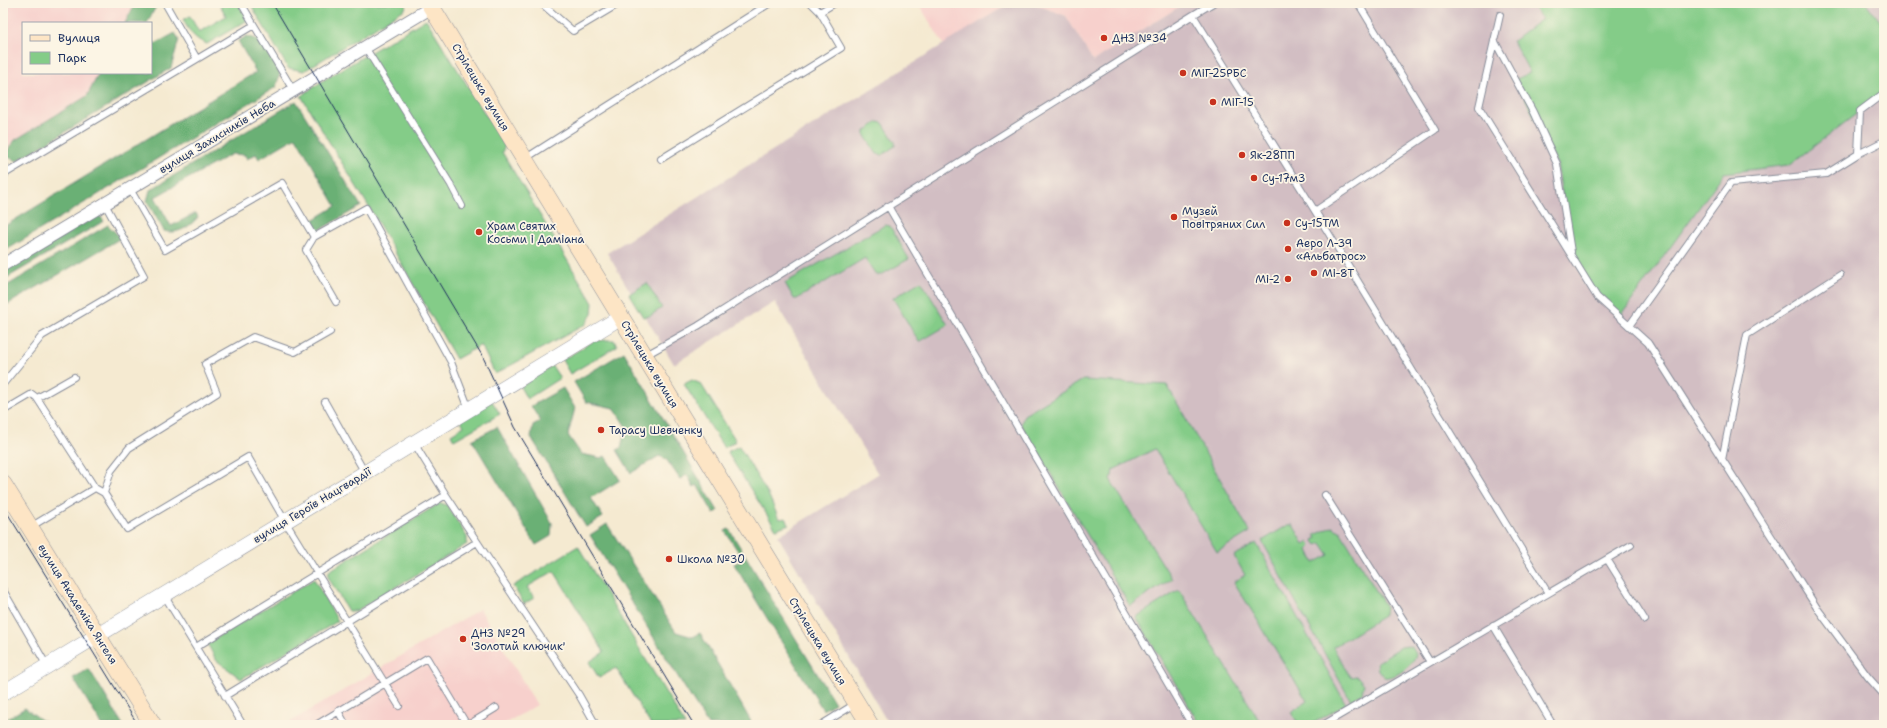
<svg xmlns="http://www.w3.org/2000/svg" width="1887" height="728" viewBox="0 0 1887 728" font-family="'Shantell Sans',sans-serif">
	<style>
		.built { fill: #f7d0cc }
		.industrial { fill: #d2bec3 }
		.green { fill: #84cc88; stroke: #507e73 }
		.forest { fill: #6bb074; stroke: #437069 }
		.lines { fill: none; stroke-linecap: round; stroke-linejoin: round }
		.service-casing { stroke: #888c98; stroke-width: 8 }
		.minor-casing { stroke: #888c98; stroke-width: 14 }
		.tertiary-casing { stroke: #888c98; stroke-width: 16 }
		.secondary-casing { stroke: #888c98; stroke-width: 18 }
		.service { stroke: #fff; stroke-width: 6 }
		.minor { stroke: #fff; stroke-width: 12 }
		.tertiary { stroke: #fff; stroke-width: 15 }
		.secondary { stroke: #fde5c5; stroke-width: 17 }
		.tram { stroke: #1b2f5e; stroke-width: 1 }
		.poi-dot { fill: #c8321e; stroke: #fcf5e5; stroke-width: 1.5 }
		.labels { text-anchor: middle; stroke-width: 3.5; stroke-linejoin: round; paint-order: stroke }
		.poi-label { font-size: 11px; fill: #1b2f5e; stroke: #fcf5e5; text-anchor: start }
		.street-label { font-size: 11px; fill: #1b2f5e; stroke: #fcf5e5 }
	</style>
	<rect width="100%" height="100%" fill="#fcf5e5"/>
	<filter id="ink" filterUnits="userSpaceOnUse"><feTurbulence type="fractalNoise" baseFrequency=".025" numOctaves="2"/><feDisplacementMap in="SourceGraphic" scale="8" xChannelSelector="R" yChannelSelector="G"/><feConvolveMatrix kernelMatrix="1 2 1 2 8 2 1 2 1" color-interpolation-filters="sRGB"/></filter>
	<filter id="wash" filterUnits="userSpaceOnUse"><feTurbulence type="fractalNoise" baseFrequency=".012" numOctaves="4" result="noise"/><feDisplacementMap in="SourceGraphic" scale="16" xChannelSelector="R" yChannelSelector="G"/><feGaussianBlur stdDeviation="0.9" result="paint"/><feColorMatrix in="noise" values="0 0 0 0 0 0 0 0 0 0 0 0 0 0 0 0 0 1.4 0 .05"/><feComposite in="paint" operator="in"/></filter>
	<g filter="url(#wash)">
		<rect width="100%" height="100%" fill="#f5ead1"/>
		<path class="built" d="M3,3H131L133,7L125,23H23V73H99L87,96L15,140L3,157Z
			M918,3H1011L944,45Z
			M1032,3H1185L1093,61L1066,16Z
			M480,609L537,705L502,725H285Z"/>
		<path class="industrial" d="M1010,3H1032L1066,16L1093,61L1185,3H1884V725H889L778,536L878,474L775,302L674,364L607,253Z"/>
		<path class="green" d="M219,3H238L248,20L207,44C194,39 190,32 183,20L190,16L199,32L226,16Z
			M250,3H407L405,9L304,71L288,68Z
			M1530,3H1866L1884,26V93L1789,165L1724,173L1620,317L1597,297L1572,255L1557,164L1516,79L1530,73L1513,41L1542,19Z
			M426,19L505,146L502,152L593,303L592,314L586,324L495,374L481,345L456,359L369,207L301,96L324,80Z
			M878,122L883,123L895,142V146L882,155L877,154L865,136V131Z
			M885,225L890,226L909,259L881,275H876L865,258L797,299H794L785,283Z
			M921,281L948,325L919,342L893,298Z
			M647,283L662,308L650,316L643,317L629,294Z
			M606,340H614L617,346L570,374L562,360L594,341Z
			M552,366L560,378L527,399L520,387Z
			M692,380L701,384L736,441L724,448L684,384Z
			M1083,380L1167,385L1250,532L1217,552L1155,449L1113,470L1111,481L1172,579L1130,606L1021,424L1024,415Z
			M492,401L500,414L454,440L451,434L464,426L460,419Z
			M739,446L769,496L778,517L780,519L786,518L789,524L776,529L727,452Z
			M440,503L447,505L467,537V544L356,611H348L328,577L329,571Z
			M1288,525H1293L1304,544L1308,542L1311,546L1308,550L1314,563L1329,555L1321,543L1317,545L1313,540L1317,538L1315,535L1332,527L1340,531L1386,607L1385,615L1333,647L1350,677L1357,676L1364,684L1362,693L1351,701L1262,541Z
			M1256,543L1346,704L1310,725H1299L1291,712L1307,701L1234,582L1245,575L1234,556Z
			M578,546L685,725H651L616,668L599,678L589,662L604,652L554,571L527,587L534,598L524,604L513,586Z
			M314,579L338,621L241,679L216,660L207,643Z
			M1179,590L1262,725H1200L1136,617Z
			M1409,646L1412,647L1416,654C1414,665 1394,680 1384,677L1378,670L1377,662L1401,647Z"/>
		<path class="forest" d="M131,3H158L147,23H125L133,8Z
			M175,33L179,39L171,68L17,161L4,155L15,140L87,96L99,73H151V38L155,44Z
			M247,36L262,41L280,73L276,87L3,252V227L256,72L238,41Z
			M296,101L361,206L316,232L310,222L336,206L296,137L259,159L256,154L247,159L245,155L232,154L155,197L171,226L196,213L198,217C190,227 177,235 164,231L147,201L150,190Z
			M98,214L104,221L3,280V271Z
			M108,225L121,238L3,307V288Z
			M624,352L718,511L714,514L697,485L694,487L687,475L680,479L666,459L659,456L631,473L617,450L621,448L626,427L614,408L586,402L574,382Z
			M563,388L575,408L568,435L581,454L601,458L605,456L620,480L591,498L603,517L586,527L531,437L533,425L540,421L531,406Z
			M497,427L552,523L551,536L536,545L472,440Z
			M607,524L676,632L693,637L700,633L753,725H708L590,535Z
			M729,529L835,703L823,710L734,564L743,559L725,531Z
			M89,669L123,725H102L73,678Z
			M25,708L47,724L3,725V721Z"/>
	</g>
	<g filter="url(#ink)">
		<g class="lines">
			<defs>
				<path id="service" d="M241,3L254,25
					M541,3L573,31L620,3
					M820,12L835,3
					M1193,15L1213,3
					M1500,15L1479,107L1597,297L1648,343L1817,608L1868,677L1884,695
					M1494,40L1533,112L1557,164L1571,252
					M365,47L451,185L462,206
					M197,59L254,25L293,90
					M1858,154L1884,141
					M526,158L770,3
					M661,159L841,48L820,12L811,3
					M3,162L8,172
					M3,175L197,59L165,3
					M130,189L165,250L282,183L314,237
					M888,206L1192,725
					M1315,211L1435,130L1358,3
					M336,302L306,250L314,237L366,208L451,362L469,409
					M1629,326L1731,183L1826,174L1858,154L1860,111L1884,93
					M646,355L698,326L1193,15L1315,211L1548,593
					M3,384L42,336L144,276L105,204
					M37,398L74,377
					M325,402L365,473
					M3,411L32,394L37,398L95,488
					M414,443L446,495L579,695L596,725
					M1722,460L1747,335L1840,275
					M104,493L111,471L129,448L217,393L205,364L253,337L295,352L330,332
					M1325,495L1430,662
					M32,526L95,488L104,493L127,529L248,457L285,521L399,706
					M1607,559L1645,620
					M3,590L47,666
					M164,595L243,725
					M1493,625L1553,725
					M196,647L446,495
					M225,696L477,542
					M338,711L346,725
					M316,725L427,658L467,725
					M468,725L496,708
					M821,725L855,704
					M1323,725L1631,545"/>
				<path id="minor" d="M3,265L432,7"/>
				<path id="tertiary" d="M3,693L621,317"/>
				<path id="secondary" d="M429,3L870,725
					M3,484L153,725"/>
			</defs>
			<use href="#service" class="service-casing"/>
			<use href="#minor" class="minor-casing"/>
			<use href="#tertiary" class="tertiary-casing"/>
			<use href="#secondary" class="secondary-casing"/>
			<use href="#service" class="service"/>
			<use href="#minor" class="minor"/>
			<use href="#tertiary" class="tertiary"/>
			<use href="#secondary" class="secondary"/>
			<path class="tram" d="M272,3L483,357L515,427L694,725
				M3,506L138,725"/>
		</g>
	</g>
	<g class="poi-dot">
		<circle cx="1104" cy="38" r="4"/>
		<circle cx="1183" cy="73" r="4"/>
		<circle cx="1213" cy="102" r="4"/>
		<circle cx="1242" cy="155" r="4"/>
		<circle cx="1254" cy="178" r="4"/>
		<circle cx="1174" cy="217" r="4"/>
		<circle cx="1287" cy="223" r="4"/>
		<circle cx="479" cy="232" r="4"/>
		<circle cx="1288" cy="249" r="4"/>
		<circle cx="1314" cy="273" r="4"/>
		<circle cx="1288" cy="279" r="4"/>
		<circle cx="601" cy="430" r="4"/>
		<circle cx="669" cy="559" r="4"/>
		<circle cx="463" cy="639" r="4"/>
	</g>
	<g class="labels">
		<g class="poi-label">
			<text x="1112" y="42">ДНЗ №34</text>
			<text x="1191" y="77">МіГ-25РБС</text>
			<text x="1221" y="106">МіГ-15</text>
			<text x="1250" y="159">Як-28ПП</text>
			<text x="1262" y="182">Су-17м3</text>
			<text x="1182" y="215">Музей<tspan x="1182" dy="13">Повітряних Сил</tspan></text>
			<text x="1295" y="227">Су-15ТМ</text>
			<text x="487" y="230">Храм Святих<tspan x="487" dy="13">Косьми і Даміана</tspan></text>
			<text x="1296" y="247">Аеро Л-39<tspan x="1296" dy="13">«Альбатрос»</tspan></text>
			<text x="1322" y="277">Мі-8Т</text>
			<text x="1280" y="283" text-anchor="end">Мі-2</text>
			<text x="609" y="434">Тарасу Шевченку</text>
			<text x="677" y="563">Школа №30</text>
			<text x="471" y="637">ДНЗ №29<tspan x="471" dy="13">'Золотий ключик'</tspan></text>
		</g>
		<g class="street-label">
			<text transform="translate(481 87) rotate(59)" y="4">Стрілецька вулиця</text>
			<text transform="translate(217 136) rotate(-31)" y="4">вулиця Захисників Неба</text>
			<text transform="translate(650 364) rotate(59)" y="4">Стрілецька вулиця</text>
			<text transform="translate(312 505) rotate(-31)" y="4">вулиця Героїв Нацгвардії</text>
			<text transform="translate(78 604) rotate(58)" y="4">вулиця Академіка Янгеля</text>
			<text transform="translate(818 641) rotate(59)" y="4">Стрілецька вулиця</text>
		</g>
	</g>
	<rect width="1887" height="728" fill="none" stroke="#fcf5e5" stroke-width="16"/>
	<rect x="22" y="22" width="130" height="52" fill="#fcf5e5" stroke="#a2a6af"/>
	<rect x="30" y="35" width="20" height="6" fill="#fde5c5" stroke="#a2a6af"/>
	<text x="58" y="42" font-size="12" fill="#1b2f5e">Вулиця</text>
	<rect x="30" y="52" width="20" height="12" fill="#84cc88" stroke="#a2a6af"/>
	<text x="58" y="62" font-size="12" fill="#1b2f5e">Парк</text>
</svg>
